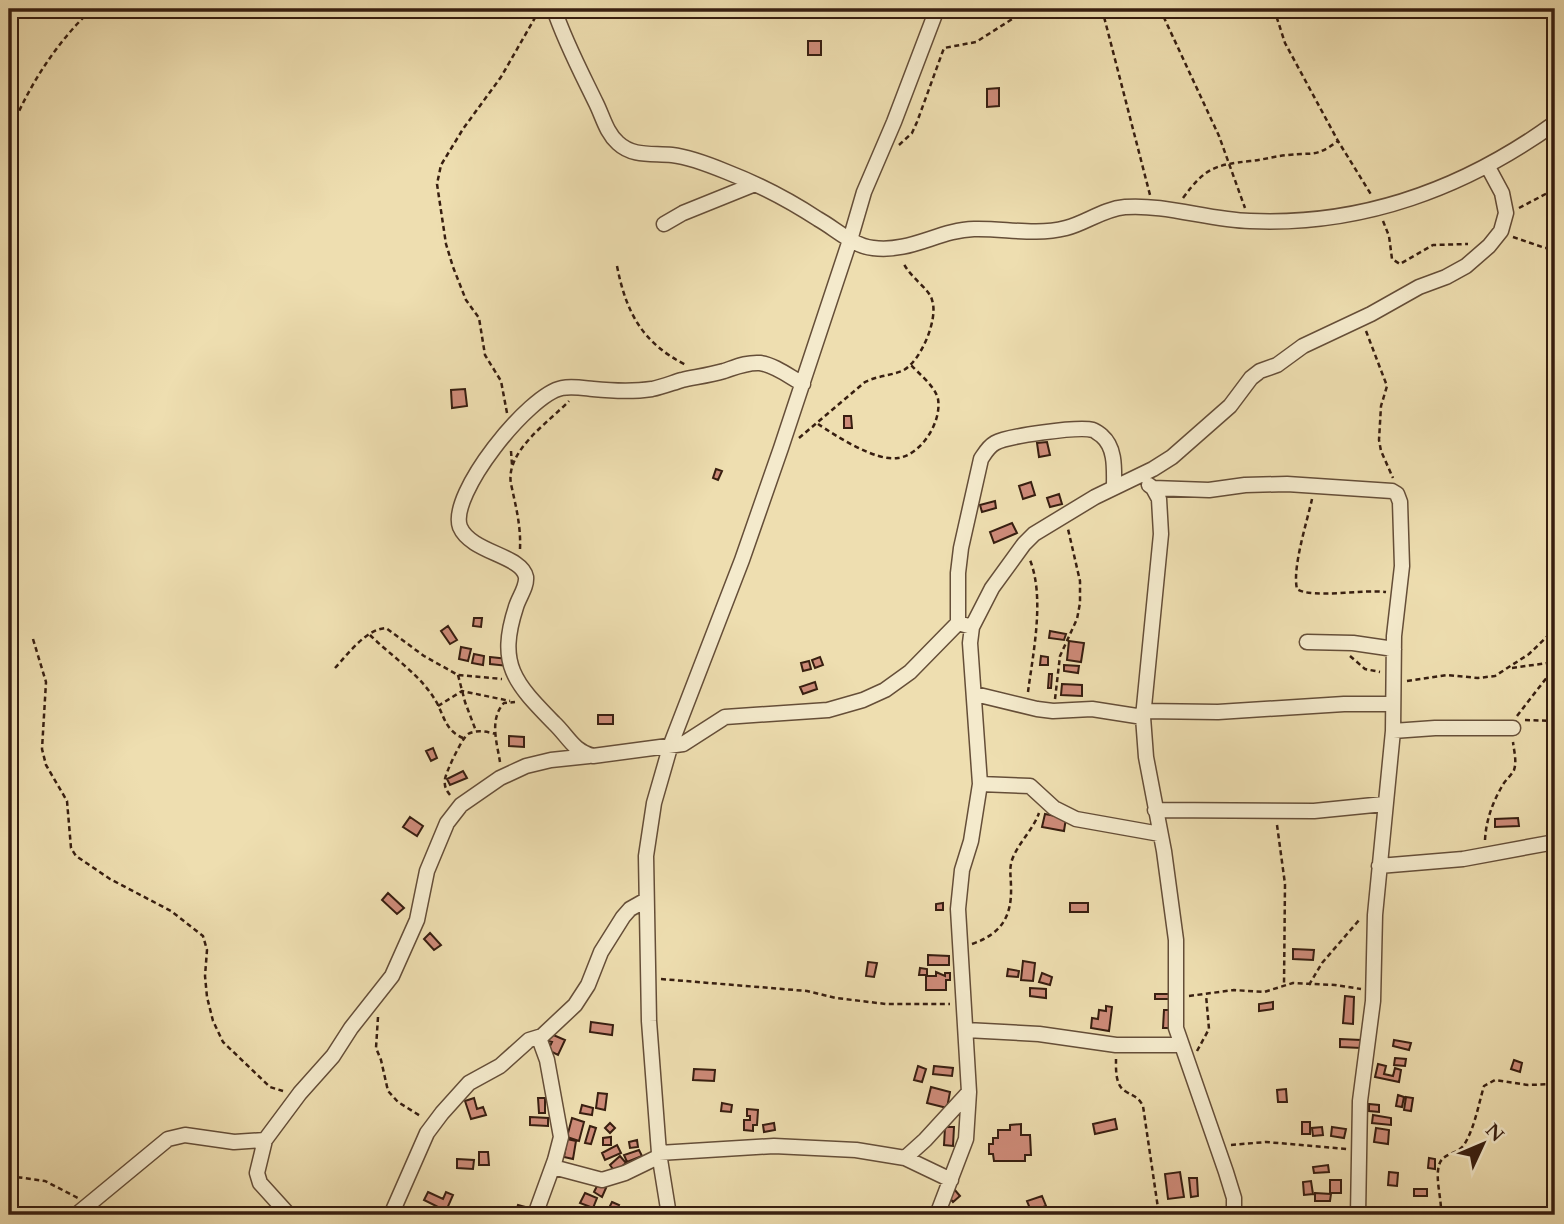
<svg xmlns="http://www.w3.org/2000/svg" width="1564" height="1224" viewBox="0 0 1564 1224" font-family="Cardo,serif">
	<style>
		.building { fill: #ce8b79; stroke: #371e10; stroke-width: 2 }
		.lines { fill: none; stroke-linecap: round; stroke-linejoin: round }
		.minor-casing { stroke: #654e38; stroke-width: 17 }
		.path { stroke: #371e10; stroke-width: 2.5; stroke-dasharray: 5 3.5; stroke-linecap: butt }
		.minor { stroke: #f4eacc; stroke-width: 14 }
	</style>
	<rect width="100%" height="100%" fill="#eedeb0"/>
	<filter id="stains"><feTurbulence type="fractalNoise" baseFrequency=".00286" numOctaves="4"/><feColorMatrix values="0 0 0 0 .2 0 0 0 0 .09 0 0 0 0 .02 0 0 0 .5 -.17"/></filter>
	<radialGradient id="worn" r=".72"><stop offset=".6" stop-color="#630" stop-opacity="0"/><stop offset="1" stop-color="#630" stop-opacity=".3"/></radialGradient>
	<path class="building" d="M808,41H821V55H808Z
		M999,88V106L987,107V89Z
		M465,389L467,406L452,408L451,390Z
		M844,416H851L852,428H844Z
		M1047,442L1050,455L1039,457L1037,443Z
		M716,469L722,471L718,480L713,478Z
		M1031,482L1035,495L1023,499L1019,486Z
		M1059,494L1062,504L1050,507L1047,498Z
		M995,501L996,508L982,512L980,505Z
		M1012,523L1017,533L994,543L990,532Z
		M474,618H482L481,627L473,626Z
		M448,626L457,640L450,644L441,631Z
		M1050,631L1066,634L1064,640L1049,638Z
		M1069,641L1084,643L1081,662L1067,660Z
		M461,647L471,649L468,661L459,659Z
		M474,654L484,656L483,665L472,663Z
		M1041,656L1048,657V665H1040Z
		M490,657L508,659V666L490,664Z
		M820,657L823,665L815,668L812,660Z
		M809,661L811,669L803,671L801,663Z
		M1064,665L1079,666L1078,673L1064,671Z
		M1049,674H1052L1051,688H1048Z
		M815,682L817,689L803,694L800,687Z
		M1062,684L1082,685V696L1061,695Z
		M598,715H613V724H598Z
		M509,736L524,737V747L509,746Z
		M433,748L437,758L431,761L426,751Z
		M463,771L467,778L450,785L447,779Z
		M1045,814L1066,818L1064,831L1042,827Z
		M410,817L423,826L417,836L403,827Z
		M1518,818L1519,826L1495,827V819Z
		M388,893L404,908L397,914L382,900Z
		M943,903V910H936V904Z
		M1070,903H1088V912H1070Z
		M430,933L441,945L434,950L424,939Z
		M1293,949L1314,950L1313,960L1293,959Z
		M928,955L949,956V965H928Z
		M1023,961L1035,963L1033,981L1021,980Z
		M868,962L877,963L874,977L866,976Z
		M920,968L927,969V975H919Z
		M1008,969L1019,971L1018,977L1007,976Z
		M936,972L945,976V973H950V980H946V990H926V976H936Z
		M1042,973L1052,977L1050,985L1039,982Z
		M1030,988L1046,989V998L1030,996Z
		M1155,994H1171V999H1155Z
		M1345,996L1354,997L1353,1024L1343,1023Z
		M1273,1002V1009L1259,1011V1004Z
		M1106,1006L1112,1007L1109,1031L1091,1028L1092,1018L1098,1019L1099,1010L1106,1011Z
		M1164,1010H1172L1171,1028H1163Z
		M591,1022L613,1025L612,1035L590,1032Z
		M551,1034L565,1040L558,1055L548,1050L552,1042L548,1041Z
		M1340,1039L1361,1040V1048L1340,1047Z
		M1394,1040L1411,1043L1409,1050L1393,1046Z
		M1395,1058L1406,1059L1405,1066L1394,1065Z
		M1514,1060L1522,1063L1520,1072L1511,1069Z
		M1378,1064L1386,1066L1384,1074L1393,1076L1395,1068L1401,1070L1399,1082L1375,1077Z
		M918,1066L926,1069L922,1082L914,1080Z
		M934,1066L953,1068L952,1076L933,1074Z
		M694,1069L715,1070L714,1081L693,1080Z
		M931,1087L950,1092L947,1108L927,1103Z
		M1286,1089L1287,1102H1278L1277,1090Z
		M598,1093L607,1094L605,1110L596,1108Z
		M1398,1095L1404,1097L1402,1107L1396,1106Z
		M1406,1097L1413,1098L1411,1111L1404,1110Z
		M474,1098L477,1109L483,1107L486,1115L471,1119L465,1101Z
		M538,1098H545V1113H539Z
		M722,1103L732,1105L731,1112L721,1111Z
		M1369,1104L1379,1105V1112L1369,1111Z
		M582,1105L593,1108L592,1115L580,1113Z
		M747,1109L758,1110L757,1125H753V1131L744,1130V1120H750V1116H747Z
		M1373,1115L1391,1118V1125L1372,1123Z
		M530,1117L548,1118V1126L530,1125Z
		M572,1118L584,1122L579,1141L567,1137Z
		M1115,1119L1117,1129L1095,1134L1093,1124Z
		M1302,1122H1310V1134H1302Z
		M610,1123L615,1128L610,1133L605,1128Z
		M774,1123L775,1130L764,1132L763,1125Z
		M1021,1124V1135H1030L1031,1155H1025V1161H994L993,1154H989V1144H993V1138H998V1130H1010V1125Z
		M590,1126L596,1128L591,1144L585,1143Z
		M945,1127H954L953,1146L944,1145Z
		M1322,1127L1323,1135L1313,1136L1312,1128Z
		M1332,1127L1346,1129L1344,1138L1331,1136Z
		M1376,1128L1389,1130L1388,1144L1374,1142Z
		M611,1137V1145H603V1138Z
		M567,1139L576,1141L573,1159L564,1157Z
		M637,1140L638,1147L630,1148L629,1142Z
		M617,1145L621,1153L605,1160L602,1153Z
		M639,1150L642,1156L627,1162L624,1155Z
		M479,1152H488L489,1165H479Z
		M620,1156L626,1163L615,1172L610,1165Z
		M1429,1158L1435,1159V1169L1428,1168Z
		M457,1159L474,1160L473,1169L457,1168Z
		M1328,1165L1329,1172L1314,1173L1313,1167Z
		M1180,1172L1184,1197L1168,1199L1165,1174Z
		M1389,1172L1398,1173L1397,1186L1388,1185Z
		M1189,1178H1197L1198,1196L1191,1197Z
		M1330,1180H1341V1193H1330Z
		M1311,1181L1313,1194L1304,1195L1303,1182Z
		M598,1184L606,1188L602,1197L594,1192Z
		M954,1189L960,1196L953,1202L947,1195Z
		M1414,1189H1427V1196H1414Z
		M428,1192L443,1199L446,1192L453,1195L446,1211L424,1200Z
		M585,1193L597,1198L593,1208L580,1203Z
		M1315,1193L1331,1194L1330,1201H1315Z
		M1042,1196L1046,1206L1031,1211L1027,1201Z
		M612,1202L619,1205L616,1211L609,1208Z
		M518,1205L529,1208L527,1215H515Z
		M965,1210L977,1211V1215H965Z
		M1382,1210H1391V1215H1382Z"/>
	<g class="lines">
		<defs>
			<path id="minor" d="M554,9C565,42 581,72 596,103C603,117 606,132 618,143C633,157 652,153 672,155C690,157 710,165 727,172C758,184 789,200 818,219C836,229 853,246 873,248C910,253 939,230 974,229C1004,228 1035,236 1066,228C1086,223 1103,209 1125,207C1166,204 1209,220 1250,221C1362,226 1465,188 1555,123
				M664,224L683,213L755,184
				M803,384C790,377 775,365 760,363C747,362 736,367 724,371C710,375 696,377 682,380C672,383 662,387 652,389C632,392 613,391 593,389C583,388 572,386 562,388C529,394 448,495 460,527C471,553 522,555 526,577C527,587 519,597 516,607C497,665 515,683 554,723C568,736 573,751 593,756L683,744L725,717L828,710L863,700L885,690L910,672L958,623L972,627
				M1149,485L1153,488L1159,499L1161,534L1143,717L1146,757L1164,851L1176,940V1028L1226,1172L1234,1198V1215
				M1153,488L1209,490L1245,485L1287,484L1392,491L1397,494L1400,502L1402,566L1394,636L1393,731L1375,915L1373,1001L1360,1101L1358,1215
				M958,623V573L961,548L981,459C985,453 988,447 995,443C1007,436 1079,426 1093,430C1094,430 1101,435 1102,436C1116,448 1114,470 1114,487
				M1307,642L1353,643L1394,649
				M975,694L1037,709L1053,711L1092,709L1143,717
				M1143,711L1218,712L1344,704H1393
				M1393,731L1435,728H1513
				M980,784L1030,786L1054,808L1076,819L1160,834
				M1155,810L1314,811L1384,804
				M1379,866L1463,859L1555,842
				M966,1030L1039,1034L1116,1045H1181
				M659,1153L774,1146L856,1150L905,1158L951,1180
				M905,1158L925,1140L969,1092
				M553,1167L602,1180L625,1173L660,1156
				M76,1215L168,1139L185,1135L234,1142L265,1140
				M289,1215L260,1183L257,1173L265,1140L300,1093L333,1056L351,1028L392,976L417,920L427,871L447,823L461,805L500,778L526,766L551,760L589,756
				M391,1215L427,1133L442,1113L469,1083L500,1066L529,1040L542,1036L575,1005L588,985L601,952L623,917L630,909L646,900
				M535,1215L555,1160L561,1137L547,1060L539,1038
				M669,1215L659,1153L649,1021L646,856L654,803L671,744L742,560L781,448L850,240L864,192L894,122L937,9
				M937,1215L966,1139L969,1092L958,909L962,870L971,841L980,784L970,643L972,627L992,588L1024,544L1034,534L1095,497L1153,469L1172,457L1230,406L1251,378L1260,371L1277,365L1303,346L1371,314L1419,287L1446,277L1466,266L1489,246L1501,231L1506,213L1502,193L1488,167"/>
		</defs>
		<use href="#minor" class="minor-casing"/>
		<path class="path" d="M1102,9L1150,195
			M1160,9L1219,136L1245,208
			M1274,9L1285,43L1338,141L1372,196
			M9,134C28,87 55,44 92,9
			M899,145L912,133L917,122L944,48L976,42L1028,9
			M1183,198C1205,168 1214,165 1250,161C1263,160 1275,156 1288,155C1313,152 1315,158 1338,141
			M1519,208L1555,189
			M1383,221L1389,236L1392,259L1400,264L1433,245L1468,244
			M1513,237L1545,248H1555
			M617,266C626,312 642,343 686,365
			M1366,331L1387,386L1381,406L1379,440L1381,451L1393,478
			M507,413L501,381L485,355L479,318L466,300L453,267L446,244L437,184L441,165L463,129L501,77L540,9
			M818,424C836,436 876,462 898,458C921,455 942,422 938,399C935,386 919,374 911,365
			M799,438L865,382C877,376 889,376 902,371C920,363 939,319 932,300C929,288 910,278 903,262
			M511,451L512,465
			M1312,499C1307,522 1292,568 1297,589C1311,599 1364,589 1386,592
			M520,549C521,526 516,507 511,484C505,451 549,422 569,401
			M370,635C392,657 423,676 438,705C445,720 447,731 463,738
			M33,639L46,682L42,749L46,765L67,801L71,848L76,856L110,879L171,911L203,936L207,950L205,976L207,997L213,1021L223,1042L270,1087L283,1091
			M1350,656L1365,669L1380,672
			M335,668C348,654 366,629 386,628L424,656L458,675L502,679
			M1512,668L1554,662
			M458,675L465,702L476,731
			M1407,681L1447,675L1478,678L1495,676L1529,654L1555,629
			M1028,692C1033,653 1045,598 1030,560
			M1055,699L1060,656L1077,619L1080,603V581L1068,529
			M438,706L462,691L510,701
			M1517,716L1551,672L1555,644
			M1525,720L1555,721
			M500,762C497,743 489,719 504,703L515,702
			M450,795C446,790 444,786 445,779C446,772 462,738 468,734C477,729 488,732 496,734
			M1277,825L1285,884L1284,985
			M1485,840C1486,821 1492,804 1501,788C1504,781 1511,776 1514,770C1517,761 1514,751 1513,742
			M972,944C1001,934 1012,917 1011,887C1011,877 1009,869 1012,860C1018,843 1033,830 1039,813
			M661,979L807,991L836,998L886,1004H950
			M1309,985L1322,963L1360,919
			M1189,996L1234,990L1264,992L1293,983L1335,985L1361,989
			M378,1017L376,1048L381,1060L388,1091L398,1102L422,1117
			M1197,1051L1209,1029L1206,995
			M1116,1059C1116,1069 1115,1085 1125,1091C1134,1097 1138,1096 1143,1106L1159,1215
			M1231,1145L1266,1142L1347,1149
			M9,1176L45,1181L78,1198
			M1441,1215C1442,1199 1435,1180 1439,1165C1443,1152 1457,1155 1464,1145C1475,1127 1478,1106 1484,1086L1495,1080L1528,1085L1555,1084"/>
		<use href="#minor" class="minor"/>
	</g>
	<rect width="1564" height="1224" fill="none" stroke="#eedeb0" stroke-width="35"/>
	<rect x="10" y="10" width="1543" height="1203" fill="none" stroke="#371e10" stroke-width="3.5"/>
	<rect x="18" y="18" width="1529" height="1189" fill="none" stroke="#371e10" stroke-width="2"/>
	<g transform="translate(1483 1144) rotate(46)" stroke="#f4eacc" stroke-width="5" paint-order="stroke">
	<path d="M0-5L12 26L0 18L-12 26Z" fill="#371e10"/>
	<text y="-10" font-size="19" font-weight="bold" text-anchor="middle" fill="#371e10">N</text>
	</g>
	<rect width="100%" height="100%" filter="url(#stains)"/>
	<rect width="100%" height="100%" fill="url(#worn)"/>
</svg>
